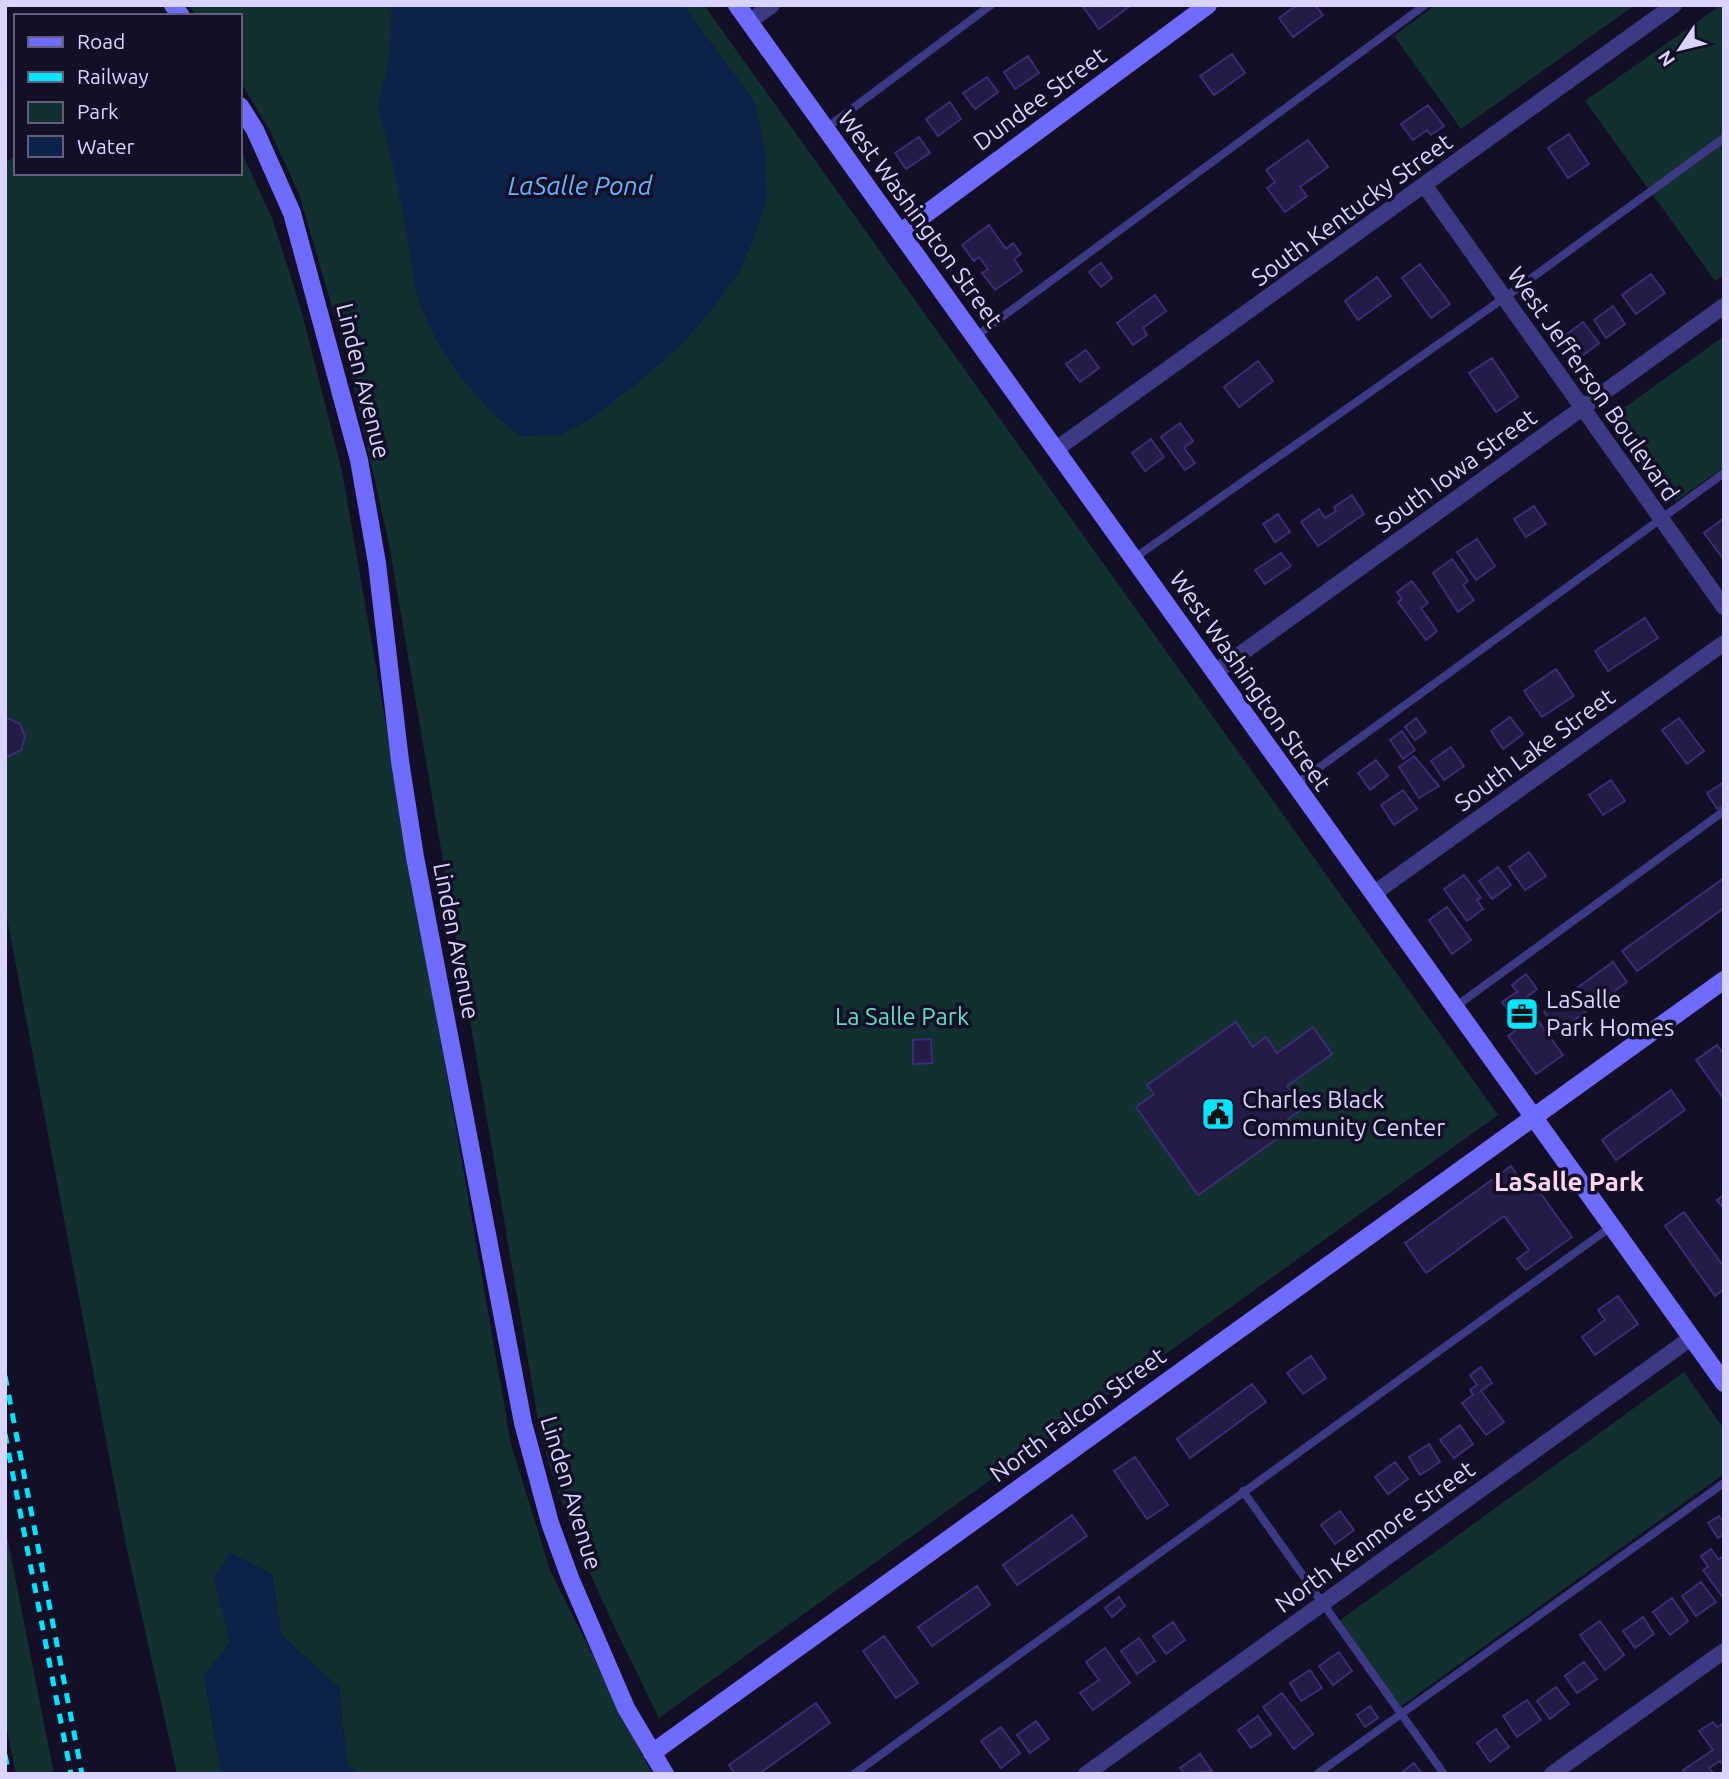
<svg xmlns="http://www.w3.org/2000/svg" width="1729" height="1779" viewBox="0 0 1729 1779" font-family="Ubuntu,sans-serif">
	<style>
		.green { fill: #12302f }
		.water { fill: #0c2248 }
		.building { fill: #241b47; stroke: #3b2d73; stroke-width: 2 }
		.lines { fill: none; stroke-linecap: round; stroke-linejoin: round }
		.lane { stroke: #3d3a85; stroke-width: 8 }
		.street { stroke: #3d3a85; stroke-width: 16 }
		.secondary { stroke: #6f6bff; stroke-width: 18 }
		.rail { stroke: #00e5ff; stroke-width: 5; stroke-dasharray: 10 9; stroke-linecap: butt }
		.labels { text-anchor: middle; stroke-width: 7; stroke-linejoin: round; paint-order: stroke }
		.street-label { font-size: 24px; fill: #d9d4ff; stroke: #130f26 }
		.poi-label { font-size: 24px; fill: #d9d4ff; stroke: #130f26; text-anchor: start }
		.park-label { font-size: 24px; fill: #5fe0c0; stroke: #130f26 }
		.water-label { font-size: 26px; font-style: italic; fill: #62b6ff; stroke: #130f26 }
		.neighbourhood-label { font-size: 26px; font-weight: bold; fill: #ffd6f0; stroke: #130f26 }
	</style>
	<rect width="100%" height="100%" fill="#130f26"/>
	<path class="green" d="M704,5L1498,1115L659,1718C613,1624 566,1533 540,1431L389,544L348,361L299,194L270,131L240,81V16H196L189,6Z
		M1435,5H1635L1461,129L1394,36Z
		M1721,5H1724V275L1715,281L1585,101Z
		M240,149L272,218L301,309L342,471L511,1444L550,1570L652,1774H360L347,1766L339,1688L281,1635L272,1574L214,1577L230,1643L204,1676L222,1774H177L126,1545L5,908V163L16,155V173H240Z
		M1724,336V467L1676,501L1614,415Z
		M1684,1372L1724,1429V1474L1400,1707L1339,1621Z
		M5,1526L54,1774H16L5,1720Z"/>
	<path class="water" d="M392,5H683L755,102L765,153L767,199L754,238L739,272L715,306L679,347L634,386L592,418L560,435L519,436L489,410L460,376L439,346L418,300L396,177L378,105L388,65Z
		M231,1553L272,1574L281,1635L339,1688L347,1766L360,1774H222L204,1675L230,1643L214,1577Z"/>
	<path class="building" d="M1082,5H1131L1099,29Z
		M1297,5H1315L1323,15L1293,37L1279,18Z
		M1232,54L1245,73L1214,95L1200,76Z
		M1028,56L1039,73L1015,89L1004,72Z
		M987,77L998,92L975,109L963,93Z
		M950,102L961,119L938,136L926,119Z
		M1428,105L1444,126L1431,135L1427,130L1413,140L1401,124Z
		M1569,134L1589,164L1568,178L1548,148Z
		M919,137L930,153L906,169L895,153Z
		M1308,140L1328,167L1300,187L1307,196L1285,212L1267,188L1275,182L1266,170Z
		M989,225L1006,249L1013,243L1021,254L1014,259L1022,271L995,290L982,273L988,269L979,257L974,261L962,245Z
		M1101,263L1112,278L1101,287L1089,272Z
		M1420,264L1450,304L1431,318L1402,278Z
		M1651,274L1665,293L1636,314L1622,295Z
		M1377,277L1391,296L1358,320L1345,301Z
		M1155,295L1166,311L1143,328L1147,335L1133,345L1117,323Z
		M1613,306L1625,324L1606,338L1594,320Z
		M1583,322L1599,343L1582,356L1566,335Z
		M1086,350L1099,368L1080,382L1066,364Z
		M1492,358L1518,397L1496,412L1469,373Z
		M1258,361L1273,381L1239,407L1224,387Z
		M1180,423L1193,441L1184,448L1195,463L1185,470L1161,437Z
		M1151,439L1164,457L1145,471L1132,453Z
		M1352,495L1364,514L1318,546L1301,522L1319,509L1325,518L1336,511L1334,507Z
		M1534,506L1546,524L1526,537L1514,519Z
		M1278,514L1290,532L1275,542L1263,524Z
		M1724,518V560L1704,533Z
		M1477,539L1495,566L1476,580L1457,552Z
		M1281,553L1291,566L1265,584L1255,570Z
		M1452,559L1468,581L1463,585L1474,600L1458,612L1433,573Z
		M1412,581L1428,603L1421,608L1437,631L1426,640L1398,602L1402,599L1397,592Z
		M1645,618L1658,638L1608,671L1595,651Z
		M1556,669L1574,696L1542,717L1524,691Z
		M5,717L20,724L25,737L21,750L5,758Z
		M1510,717L1523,734L1503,749L1491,731Z
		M1416,718L1426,732L1415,740L1405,727Z
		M1679,718L1704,751L1687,764L1662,730Z
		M1402,731L1415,750L1403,759L1390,740Z
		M1451,747L1464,766L1444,780L1431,761Z
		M1414,756L1439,786L1419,798L1399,767Z
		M1376,760L1388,776L1370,790L1358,773Z
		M1611,780L1625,801L1603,815L1589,795Z
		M1724,782V805L1717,809L1707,793Z
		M1403,790L1417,809L1394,825L1381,805Z
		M1529,852L1546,876L1525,890L1509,867Z
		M1498,867L1511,885L1492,899L1479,881Z
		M1464,875L1481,898L1477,900L1483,909L1467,921L1444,889Z
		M1724,878V908L1637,971L1622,951Z
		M1447,907L1471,940L1452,954L1429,920Z
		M1613,962L1627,982L1558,1032L1544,1012Z
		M1526,974L1537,989L1523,1000L1563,1055L1536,1074L1508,1036L1520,1027L1502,1002L1517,992L1512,985Z
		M1236,1022L1253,1047L1266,1037L1277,1053L1313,1027L1332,1054L1287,1086L1303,1108L1287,1120L1292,1128L1198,1195L1136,1107L1154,1094L1147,1085Z
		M931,1039L932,1063L913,1064V1040Z
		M1717,1045L1724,1055V1099L1696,1060Z
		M1671,1090L1685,1110L1616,1160L1602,1140Z
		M1511,1166L1522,1181L1528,1176L1572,1237L1526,1270L1517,1259L1529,1250L1504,1216L1426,1273L1405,1243Z
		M1724,1195V1209L1717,1200Z
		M1684,1212L1724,1267V1289L1715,1296L1665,1226Z
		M1618,1296L1638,1324L1595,1355L1582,1337L1605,1320L1598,1310Z
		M1311,1356L1326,1378L1303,1394L1287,1373Z
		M1481,1367L1492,1383L1481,1391L1504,1422L1486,1435L1462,1403L1473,1395L1470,1390L1477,1385L1470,1375Z
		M1252,1384L1266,1402L1190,1458L1177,1439Z
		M1460,1425L1473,1444L1454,1458L1440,1440Z
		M1429,1444L1440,1462L1420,1475L1409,1457Z
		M1135,1457L1168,1505L1147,1519L1114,1471Z
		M1395,1462L1408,1479L1388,1494L1375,1477Z
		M1340,1511L1354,1530L1335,1544L1321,1525Z
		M1072,1515L1087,1536L1017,1585L1003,1565Z
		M1719,1516L1724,1523V1534L1718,1538L1708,1523Z
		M1711,1549L1718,1559L1724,1557V1599L1703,1570L1708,1567L1701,1556Z
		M1701,1582L1716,1602L1696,1616L1682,1596Z
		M977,1586L990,1605L932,1646L918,1627Z
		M1119,1597L1125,1606L1112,1617L1105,1608Z
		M1672,1598L1688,1621L1670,1635L1653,1612Z
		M1643,1617L1654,1634L1635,1648L1623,1631Z
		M1600,1621L1624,1655L1605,1670L1580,1635Z
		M1173,1622L1185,1640L1166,1654L1153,1636Z
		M884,1636L918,1683L896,1698L863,1651Z
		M1139,1638L1155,1661L1137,1674L1121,1651Z
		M1105,1648L1130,1683L1093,1710L1080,1693L1099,1680L1086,1662Z
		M1339,1652L1352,1671L1333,1685L1319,1666Z
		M1584,1662L1597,1679L1577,1693L1565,1676Z
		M1310,1670L1322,1688L1301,1701L1290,1683Z
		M1556,1687L1569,1704L1550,1719L1537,1701Z
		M1282,1693L1313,1734L1294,1749L1263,1707Z
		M1527,1700L1541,1720L1517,1737L1503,1716Z
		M816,1703L830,1723L759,1774H735L729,1765Z
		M1370,1706L1378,1718L1365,1727L1357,1715Z
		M1258,1716L1271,1734L1251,1748L1238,1730Z
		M1036,1721L1049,1739L1030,1753L1017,1735Z
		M1713,1722L1717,1727L1724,1723V1766L1720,1761L1709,1768L1714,1774H1686L1683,1770L1713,1750L1699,1731Z
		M1001,1727L1020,1753L1001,1768L981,1741Z
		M1496,1729L1509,1747L1490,1762L1477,1743Z
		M1200,1754L1212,1771L1185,1774L1180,1768Z
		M1414,1763L1422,1774H1400Z"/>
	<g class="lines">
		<path class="lane" d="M825,129L991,5
			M975,337L1425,5
			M1133,559L1504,298L1724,138
			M1295,785L1724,473
			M1455,1007L1724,811
			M1243,1491L1444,1774
			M854,1774L1612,1226
			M1317,1774L1724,1483"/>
		<path class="street" d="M749,22L772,5
			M1425,186L1724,607
			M1055,450L1674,5
			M1214,673L1724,306
			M1373,894L1724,643
			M1086,1774L1691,1338
			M1552,1774L1724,1651"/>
		<path class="secondary" d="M173,5L181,16
			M737,5L1724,1383
			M240,106L255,130L292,213L359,460L377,563L400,761L415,857L523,1423L550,1523L570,1578L626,1708L665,1774
			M900,233L1208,5
			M652,1753L1724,980"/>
		<path class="rail" d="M5,1376L82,1774
			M5,1434L71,1774
			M5,1755L9,1774"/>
	</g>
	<defs>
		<symbol id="office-square" viewBox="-11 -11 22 22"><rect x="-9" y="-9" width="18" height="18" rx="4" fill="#00e5ff" stroke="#130f26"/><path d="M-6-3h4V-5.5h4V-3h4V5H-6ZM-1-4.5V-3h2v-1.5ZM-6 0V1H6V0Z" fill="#111"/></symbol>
		<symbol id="civic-square" viewBox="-11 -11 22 22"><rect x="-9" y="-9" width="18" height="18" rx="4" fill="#00e5ff" stroke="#130f26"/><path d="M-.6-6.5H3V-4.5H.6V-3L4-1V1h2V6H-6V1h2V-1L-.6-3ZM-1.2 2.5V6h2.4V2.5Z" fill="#111"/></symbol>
	</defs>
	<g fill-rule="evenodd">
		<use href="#office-square" x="1503" y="995" width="38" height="38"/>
		<use href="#civic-square" x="1199" y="1095" width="38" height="38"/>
	</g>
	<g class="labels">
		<g class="street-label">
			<text transform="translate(1040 99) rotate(-36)" y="8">Dundee Street</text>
			<text transform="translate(1352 210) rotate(-36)" y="8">South Kentucky Street</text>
			<text transform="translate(920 219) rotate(54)" y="8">West Washington Street</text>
			<text transform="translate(363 381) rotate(76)" y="8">Linden Avenue</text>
			<text transform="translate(1593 384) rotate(55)" y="8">West Jefferson Boulevard</text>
			<text transform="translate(1456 471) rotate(-36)" y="8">South Iowa Street</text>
			<text transform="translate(1250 681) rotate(55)" y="8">West Washington Street</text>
			<text transform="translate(1535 750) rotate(-36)" y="8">South Lake Street</text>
			<text transform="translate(456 941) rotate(79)" y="8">Linden Avenue</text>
			<text transform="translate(1078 1415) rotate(-36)" y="8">North Falcon Street</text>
			<text transform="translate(571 1493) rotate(73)" y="8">Linden Avenue</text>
			<text transform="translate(1375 1537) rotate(-36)" y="8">North Kenmore Street</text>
		</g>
		<g class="poi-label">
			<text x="1546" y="1008">LaSalle<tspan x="1546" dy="28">Park Homes</tspan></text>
			<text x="1242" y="1108">Charles Black<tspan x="1242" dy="28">Community Center</tspan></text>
		</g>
		<g class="park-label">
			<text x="902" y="1025">La Salle Park</text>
		</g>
		<g class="water-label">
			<text x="580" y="195">LaSalle Pond</text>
		</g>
		<g class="neighbourhood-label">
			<text x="1569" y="1191">LaSalle Park</text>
		</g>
	</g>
	<rect width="1729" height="1779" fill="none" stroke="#d9d4ff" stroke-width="14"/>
	<rect x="14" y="14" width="228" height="161" fill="#130f26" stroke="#625e7d" stroke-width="2"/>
	<rect x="28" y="37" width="35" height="10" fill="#6f6bff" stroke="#625e7d" stroke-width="2"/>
	<text x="77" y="49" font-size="21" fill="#d9d4ff">Road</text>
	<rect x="28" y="72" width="35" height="10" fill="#00e5ff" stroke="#625e7d" stroke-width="2"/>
	<text x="77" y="84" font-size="21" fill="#d9d4ff">Railway</text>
	<rect x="28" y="102" width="35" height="21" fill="#12302f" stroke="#625e7d" stroke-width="2"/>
	<text x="77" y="119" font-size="21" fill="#d9d4ff">Park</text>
	<rect x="28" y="136" width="35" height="21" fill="#0c2248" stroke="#625e7d" stroke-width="2"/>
	<text x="77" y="154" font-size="21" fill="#d9d4ff">Water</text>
	<g transform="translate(1680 49) rotate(235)" stroke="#130f26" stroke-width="5" paint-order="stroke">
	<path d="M0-5L12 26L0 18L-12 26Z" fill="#d9d4ff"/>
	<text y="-10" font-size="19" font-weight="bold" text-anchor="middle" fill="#d9d4ff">N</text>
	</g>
</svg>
